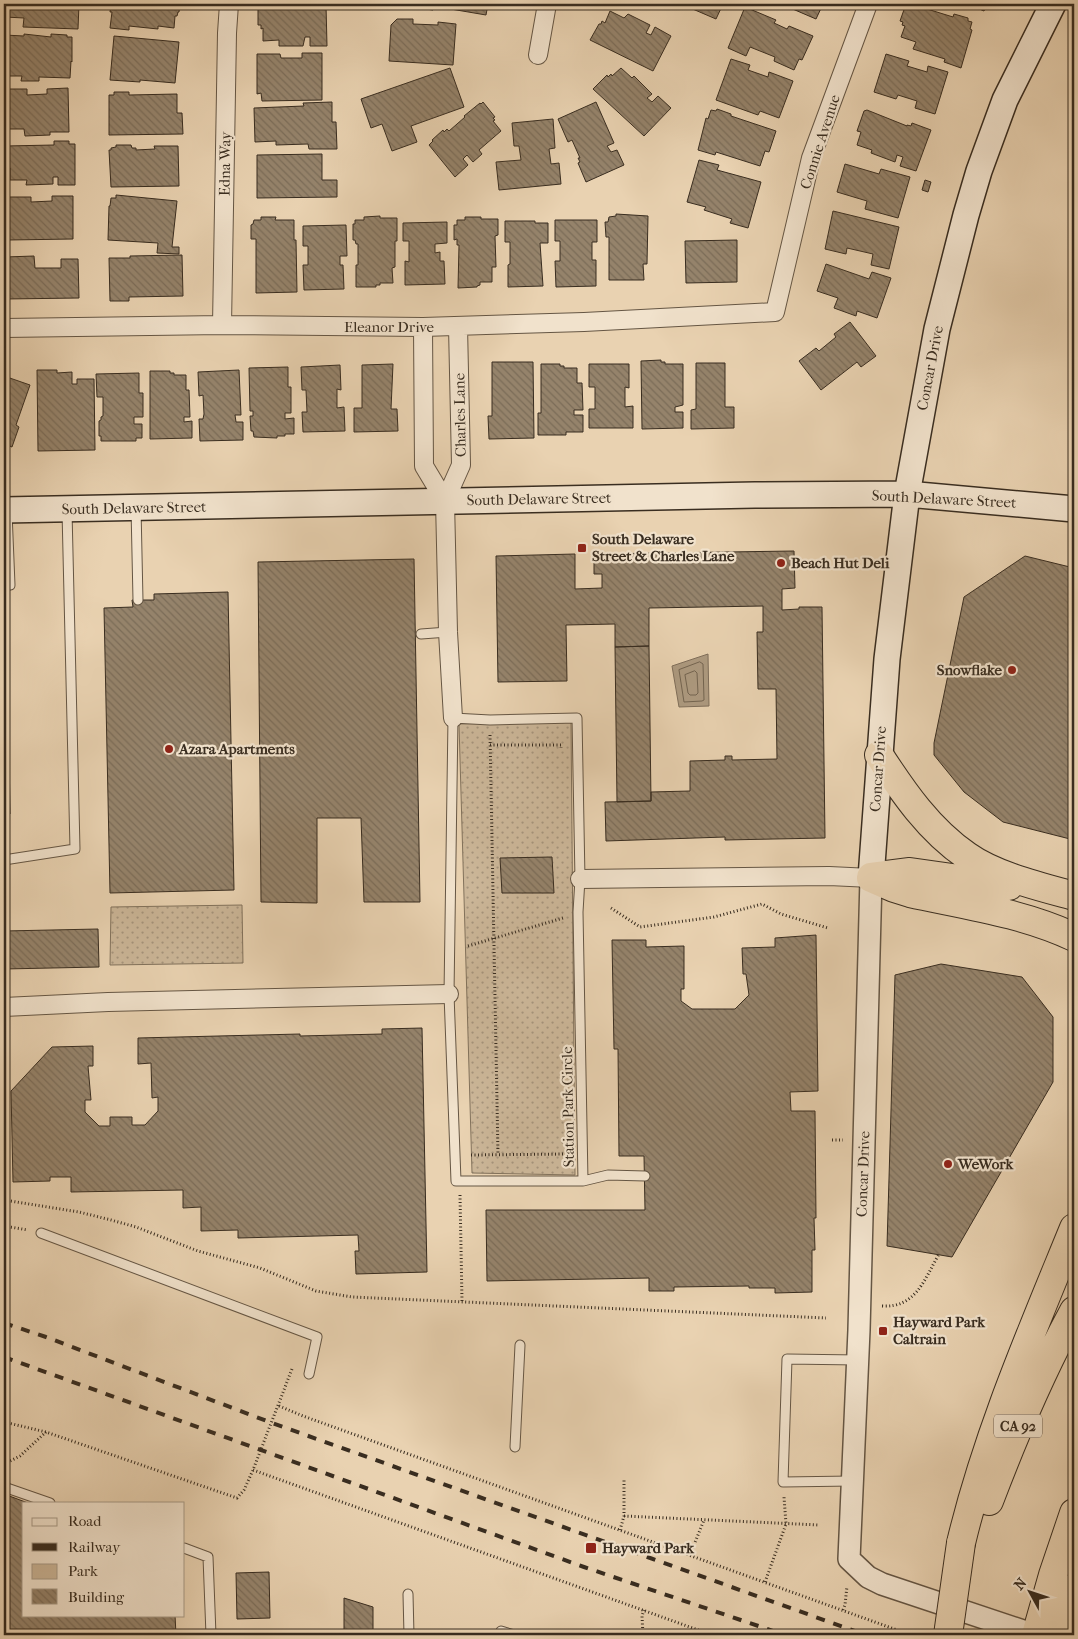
<svg xmlns="http://www.w3.org/2000/svg" width="1078" height="1639" viewBox="0 0 1078 1639" font-family="'IM FELL French Canon',serif">
	<style>
		.green { fill: url(#green-dots); stroke: #82725c }
		.water { fill: #ad9a80; stroke: #7f6e5a }
		.lines { fill: none; stroke-linecap: round; stroke-linejoin: round }
		.shore { stroke: #736450; stroke-width: 1 }
		.building { fill: url(#building-back-hatch); stroke: #392d20 }
		.service-casing { stroke: #655644; stroke-width: 11 }
		.minor-casing { stroke: #655644; stroke-width: 20 }
		.tertiary-casing { stroke: #655644; stroke-width: 24 }
		.secondary-casing { stroke: #392d20; stroke-width: 28 }
		.motorway-casing { stroke: #392d20; stroke-width: 30 }
		.path { stroke: #392d20; stroke-width: 3; stroke-dasharray: 1 2.5; stroke-linecap: butt }
		.service { stroke: #f1e2cc; stroke-width: 9 }
		.minor { stroke: #f1e2cc; stroke-width: 18 }
		.tertiary { stroke: #f1e2cc; stroke-width: 21 }
		.secondary { stroke: #f1e2cc; stroke-width: 25 }
		.motorway { stroke: #e9d2b1; stroke-width: 28 }
		.rail { stroke: #392d20; stroke-width: 4; stroke-dasharray: 9 9; stroke-linecap: butt }
		.motorway-bridge-casing { stroke: #392d20; stroke-width: 30; stroke-linecap: butt }
		.motorway-bridge { stroke: #e9d2b1; stroke-width: 28 }
		.poi-dot { fill: #8f2418; stroke: #f1e2cc; stroke-width: 2 }
		.labels { text-anchor: middle; stroke-width: 4.5; stroke-linejoin: round; paint-order: stroke }
		.shield { fill: #f1e2cc; stroke: #706354; stroke-width: 1 }
		.shield-label { font-size: 14px; font-weight: bold; fill: #392d20 }
		.street-label { font-size: 15px; fill: #392d20; stroke: #f1e2cc }
		.poi-label { font-size: 15px; font-weight: bold; fill: #392d20; stroke: #f1e2cc; text-anchor: start }
	</style>
	<defs>
		<pattern id="green-dots" width="8" height="8" patternUnits="userSpaceOnUse" patternTransform="scale(1.25)"><rect width="8" height="8" fill="#cbb698"/><path d="M2 2h.1M6 6h.1" fill="none" stroke="#a6947c" stroke-width="1.8" stroke-linecap="round"/></pattern>
		<pattern id="building-back-hatch" width="6" height="6" patternUnits="userSpaceOnUse" patternTransform="scale(1.25)"><rect width="6" height="6" fill="#95836b"/><path d="M-1 5l2 2M0 0l6 6M5-1l2 2" fill="none" stroke="#7b6c58"/></pattern>
	</defs>
	<rect width="100%" height="100%" fill="#e9d2b1"/>
	<filter id="stains"><feTurbulence type="fractalNoise" baseFrequency=".004" numOctaves="4"/><feColorMatrix values="0 0 0 0 .2 0 0 0 0 .09 0 0 0 0 .02 0 0 0 .5 -.17"/></filter>
	<radialGradient id="worn" r=".72"><stop offset=".6" stop-color="#630" stop-opacity="0"/><stop offset="1" stop-color="#630" stop-opacity=".3"/></radialGradient>
	<path class="green" d="M571,721L575,1175L472,1173L459,724Z
		M242,905L243,963L110,965L111,907Z"/>
	<path class="water" d="M708,654L709,706L679,707L672,666Z"/>
	<g class="lines">
		<path class="shore" d="M700,662L703,664L704,700L702,701L684,702L679,670Z
			M695,671L697,673L698,693L696,695H690L688,693L685,675Z"/>
	</g>
	<path class="building" d="M6,4H79L78,29L23,27L24,18L5,17Z
		M111,4H180L179,12H178L177,16H175L174,28L158,26V29L129,26V30L110,28L112,12H110Z
		M306,4L326,5L327,46H310V37H305L303,46H279V40L263,41V28L261,29V25H258V6Z
		M418,4H488L486,15L433,6V10L418,8Z
		M681,4H723L716,19Z
		M781,4H823L816,19Z
		M906,4H911L953,17L954,14L968,18V21L972,22L970,29L972,30L961,68L944,62L945,59L913,49L916,42L901,37L905,26L902,25L903,22L900,21Z
		M971,4H987L984,11L970,5Z
		M745,7L776,20L774,23L787,29L789,26L813,36L802,60L799,59L794,70L774,61L775,57L750,47L746,56L728,48Z
		M610,11L624,18L628,14L650,25L646,33L651,35L655,27L671,36L653,71L590,40L599,24H601L602,21L605,23Z
		M397,19H413V24L438,25V22L456,24L453,65L389,61L391,25Z
		M24,34L51,37V34L67,35V37H72V62L71,61L70,78L39,77V81H21L22,76H4V35L24,36Z
		M114,36L179,42L175,83L140,80V82L110,80Z
		M302,53H322V100L262,101L261,93L257,94V54H280L281,58H302Z
		M886,54L909,61L907,66L927,72L928,66L948,72L935,114L915,108L917,101L898,95L896,99L874,92Z
		M731,59L750,65L748,70L768,77L769,72L793,81L779,118L760,111L758,115L716,100Z
		M450,68L464,107L411,126L417,142L392,151L382,124L371,128L361,99Z
		M621,68L632,78L634,76L652,94L647,98L652,102L658,96L671,108L644,136L593,89L607,75L608,77L611,74L612,76Z
		M68,88L69,132H50V135L25,136L24,129H4V89H27V95L47,94V89Z
		M114,92H129V95L177,94V113H182L183,134L109,135V95H114Z
		M332,102V122H336L337,149H309L308,144L276,145V141L255,142L254,108L304,106L303,103Z
		M483,102L495,117L493,118L495,120L493,121L501,131L479,150L482,154L473,162L467,155L463,159L468,165L455,177L429,145L433,141L432,140L443,130L444,132L447,129L449,131L465,117L464,116L480,103L481,104Z
		M596,102L614,143L607,146L611,152L617,150L624,165L586,182L578,163L580,162L578,158H580L572,140L568,142L558,119Z
		M717,109L731,114V116L776,131L769,152L765,151L760,166L716,152L715,155L698,150L706,118L708,119L711,110L716,111Z
		M867,110L907,126V125L911,126L912,123L931,130L916,171L900,166L903,157L897,155L895,162L871,153L872,150L857,145L861,132L857,131L864,111Z
		M553,119L555,148L549,149L551,164L559,163L561,184L499,190L496,162L521,160L519,146H514L512,123Z
		M54,141H69V144H75V185H58V177H53V184L26,185L27,180H10V168H8L7,165H5V146L54,145Z
		M116,145H131L132,148H136V150L155,149L154,146H178L179,186L111,187L109,150H111V148L116,147Z
		M322,154V180H337V197L257,198V155Z
		M699,160L719,165L717,170L761,182L748,228L730,223L732,219L704,210L706,207L687,202Z
		M845,164L879,174L881,169L910,177L898,218L865,209L867,201L837,192Z
		M925,180L931,182L928,192L922,190Z
		M116,195L177,201L172,247H179V254L157,253L158,243L108,240L109,206H110L111,198H116Z
		M52,196H73V239L8,240L7,197H31V202L52,201Z
		M833,211L899,227L889,269L871,265L873,254L847,248L846,254L825,249Z
		M616,214L648,216L647,264H643L644,280H609V237H606L605,222H608L609,217L616,216Z
		M380,216V218H397V241H395V267L392,268L393,283H380V285H376V287H356V265H358V244H356L355,240H353V224H355V220H364V217Z
		M261,217H276L275,220H294V240H296L297,292L256,293V239H251V225L253,224L254,220H261Z
		M465,217H481V219H498V235L495,236L496,267H492V282H480V285L477,286V287L458,288L459,245H457V239L454,240V225H457V220H465Z
		M555,220H597V242H592V260H596V286L556,287L555,261H560V241H555Z
		M505,221H535V223H548V243H540L543,286L508,287V265L510,264V242H505Z
		M447,222V243L435,244V253L440,252V261H444L445,284L405,285V261L409,262V241H403V223Z
		M346,225L347,256H340V265H343L344,289L304,290L303,265H308V246H303V226Z
		M737,240V282L686,283L685,241Z
		M182,255L183,296L129,297V301H110L109,258H130V256Z
		M34,256L35,268H61V259H78L79,298L5,299V257Z
		M826,264L869,279L872,272L891,278L877,318L857,311L856,316L834,308L838,298L817,291Z
		M850,322L876,356L861,367L857,362L821,390L799,361L816,348L819,351L836,337L834,334Z
		M661,360V362H665V364H683V405L675,407V412H683V428L642,429L641,361Z
		M492,362H533L534,438L489,439L488,416H492Z
		M696,363H725V407H734V428L691,429V410L696,409Z
		M393,364L391,409H397L398,431L354,432V408H362V365Z
		M541,364H560V366H564V368H577V383H582L583,410H574V415H583V432H566V435H538V413H541Z
		M589,364H629V388L625,387V407L633,406V428H589V409H595V387H589Z
		M340,365L341,390L337,389V408L344,407L345,431L303,432L302,412H307L306,390H302L301,367Z
		M288,367V387H291V413H285V419L294,418V434H285V436H277V438L254,437L253,431H251L250,416H253V411H250L249,368Z
		M37,370H57V373L72,372V384H77V379H94L95,450L38,451Z
		M239,370L241,415H235L236,422H243V440L200,441L199,419H203L204,414L203,395L199,396L198,372Z
		M150,371H170V373H174V375H186V390H189L190,417H184V422L192,421V438L150,439Z
		M139,373V393H143V417H134V424H142V438H136V441H101V436H99V421L101,420V417L103,416V397H97L96,374Z
		M4,376L30,385L16,425L19,427L12,447L4,444Z
		M794,551L795,588L782,589V610L799,609V607H822L825,838L725,840V837L606,841L605,802L651,801V792L690,791V761L725,760V756H732V760L777,759L776,689H758L757,632H763V606L649,608V646L615,647V624L566,625L567,681L498,682L496,556L575,554V589L602,588V574H594V554Z
		M1025,556L1074,568V840L1003,822L964,792L934,755V743L964,597Z
		M414,559L420,902H364L361,818H317V903L261,902L258,562Z
		M228,592L234,890L110,893L104,608L133,607L132,600H154V594Z
		M4,627H7L10,814H4Z
		M649,646L651,801L617,802L615,647Z
		M552,857L554,893H502L500,858Z
		M98,929L99,967L4,969V931Z
		M816,935L818,1091L790,1092L791,1111H815L816,1218H814L815,1250H812V1292L775,1293V1288H749V1286L674,1287V1291H649V1278L487,1281L486,1210H645L644,1156H619L618,1049H614L612,940H646V947L684,946V989H681V1001L692,1009H735L749,995L746,974H743L742,948L775,947V938Z
		M941,964L1022,977L1053,1017V1082L952,1257L887,1246L895,975Z
		M422,1028L427,1272L356,1274L355,1251H359L358,1235L238,1238V1230L201,1231V1207L183,1208V1190L71,1192V1177H50V1181L13,1182L11,1091L52,1047L93,1046V1066H88L91,1100H85V1112L99,1126H110V1117H132V1125H145L158,1111V1097L152,1098L151,1063L138,1064V1038L300,1034V1036L382,1034V1029Z
		M4,1494L28,1503H24V1615H175L176,1635H4Z
		M269,1572L270,1618L237,1619L236,1573Z
		M344,1598L373,1607V1635H344Z"/>
	<g class="lines">
		<defs>
			<path id="service" d="M136,508L138,600
				M4,586L10,585L7,512
				M421,634L448,632
				M453,718L490,720L577,718L580,879L578,912L583,1181H456L449,994Z
				M4,860L75,849L67,511
				M583,1181L608,1175L645,1176
				M41,1233L317,1337L309,1374
				M515,1447L520,1345
				M852,1481L783,1482L787,1359L858,1360
				M4,1487L50,1503
				M184,1548L208,1557L211,1635
				M408,1594L409,1635
				M501,1631L514,1635"/>
			<path id="minor" d="M538,55L547,4
				M222,325L227,33L229,4
				M423,327L424,466L445,501
				M4,328L222,325L423,327L584,322L775,312L811,158L868,4
				M453,718L448,632L445,501L461,465L458,326
				M580,879L829,876L871,878
				M4,1007L108,1002L449,994"/>
			<path id="tertiary" d="M871,878L859,1330L849,1559L868,1577L882,1584L1035,1635"/>
			<path id="secondary" d="M4,510L755,495L907,494L1074,509
				M871,878L887,659L907,494L937,329L966,215L979,171L1005,100L1053,4"/>
			<path id="motorway" d="M879,755C903,792 929,830 967,856C995,876 1041,887 1074,896
				M871,877L910,872L1009,886
				M871,878L894,888L910,893C965,905 1023,913 1074,937
				M989,1501C1014,1435 1041,1372 1074,1311
				M961,1543C987,1434 1032,1331 1074,1228
				M1036,1635L1053,1575L1074,1513
				M1058,1635L1074,1588"/>
		</defs>
		<use href="#service" class="service-casing"/>
		<use href="#minor" class="minor-casing"/>
		<use href="#tertiary" class="tertiary-casing"/>
		<use href="#secondary" class="secondary-casing"/>
		<use href="#motorway" class="motorway-casing"/>
		<path class="path" d="M490,735L498,1155
			M490,745H561V748
			M611,908L640,927L714,917L762,904L781,914L828,928
			M468,946L563,918
			M832,1140H843
			M471,1155L568,1154
			M460,1195L462,1301
			M4,1200L79,1212L111,1220L136,1227L198,1251L260,1268L316,1291L352,1297L826,1318
			M4,1226L28,1230
			M882,1306C916,1308 924,1280 939,1254
			M279,1406L303,1416L897,1630L895,1635
			M4,1422L46,1432L237,1498L244,1490L253,1470L292,1369
			M4,1464L20,1456L46,1432
			M253,1470L712,1635
			M624,1516L819,1525
			M620,1530L624,1516V1478
			M690,1555L704,1520
			M765,1582L786,1524L784,1497
			M843,1610L845,1605L847,1586
			M643,1635L642,1616L644,1610"/>
		<use href="#service" class="service"/>
		<use href="#minor" class="minor"/>
		<use href="#tertiary" class="tertiary"/>
		<use href="#secondary" class="secondary"/>
		<use href="#motorway" class="motorway"/>
		<path class="rail" d="M4,1323L46,1337L272,1423L866,1635
			M4,1357L584,1567L785,1635"/>
		<defs>
			<path id="motorway-bridge" d="M948,1635L961,1543"/>
		</defs>
		<use href="#motorway-bridge" class="motorway-bridge-casing"/>
		<use href="#motorway-bridge" class="motorway-bridge"/>
	</g>
	<g class="poi-dot">
		<rect x="577" y="543" width="10" height="10" rx="2.5"/>
		<circle cx="781" cy="563" r="5"/>
		<circle cx="1012" cy="670" r="5"/>
		<circle cx="169" cy="749" r="5"/>
		<circle cx="948" cy="1164" r="5"/>
		<rect x="878" y="1326" width="10" height="10" rx="2.5"/>
		<rect x="585" y="1542" width="12" height="12" rx="2.5"/>
	</g>
	<g class="labels">
		<rect class="shield" x="994" y="1414.5" width="48" height="23" rx="4"/>
		<g class="shield-label">
			<text x="1018" y="1431">CA 92</text>
		</g>
		<g class="street-label">
			<text transform="translate(820 142) rotate(-72)" y="5">Connie Avenue</text>
			<text transform="translate(225 164) rotate(-89)" y="5">Edna Way</text>
			<text x="389" y="332">Eleanor Drive</text>
			<text transform="translate(930 368) rotate(-79)" y="5">Concar Drive</text>
			<text transform="translate(460 415) rotate(-91)" y="5">Charles Lane</text>
			<text transform="translate(539 499) rotate(-1)" y="5">South Delaware Street</text>
			<text transform="translate(944 499) rotate(3)" y="5">South Delaware Street</text>
			<text transform="translate(134 508) rotate(-1)" y="5">South Delaware Street</text>
			<text transform="translate(878 769) rotate(-86)" y="5">Concar Drive</text>
			<text transform="translate(568 1107) rotate(-91)" y="5">Station Park Circle</text>
			<text transform="translate(863 1174) rotate(-88)" y="5">Concar Drive</text>
		</g>
		<g class="poi-label">
			<text x="592" y="544">South Delaware<tspan x="592" dy="17">Street &amp; Charles Lane</tspan></text>
			<text x="791" y="568">Beach Hut Deli</text>
			<text x="1002" y="675" text-anchor="end">Snowflake</text>
			<text x="179" y="754">Azara Apartments</text>
			<text x="958" y="1169">WeWork</text>
			<text x="893" y="1327">Hayward Park<tspan x="893" dy="17">Caltrain</tspan></text>
			<text x="602" y="1553">Hayward Park</text>
		</g>
	</g>
	<rect width="1078" height="1639" fill="none" stroke="#e9d2b1" stroke-width="20"/>
	<rect x="5" y="5" width="1068" height="1629" fill="none" stroke="#392d20" stroke-width="2.5"/>
	<rect x="10" y="10" width="1058" height="1619" fill="none" stroke="#392d20"/>
	<rect x="22" y="1502" width="162" height="115" fill="#f1e2cc" stroke="#a79a87"/>
	<rect x="32" y="1518" width="25" height="8" fill="#f1e2cc" stroke="#a79a87"/>
	<text x="68" y="1526" font-size="15" fill="#392d20">Road</text>
	<rect x="32" y="1543" width="25" height="8" fill="#392d20" stroke="#a79a87"/>
	<text x="68" y="1552" font-size="15" fill="#392d20">Railway</text>
	<rect x="32" y="1564" width="25" height="15" fill="#cbb698" stroke="#a79a87"/>
	<text x="68" y="1576" font-size="15" fill="#392d20">Park</text>
	<rect x="32" y="1589" width="25" height="15" fill="url(#building-back-hatch)" stroke="#a79a87"/>
	<text x="68" y="1602" font-size="15" fill="#392d20">Building</text>
	<g transform="translate(1030 1592) rotate(310)" stroke="#f1e2cc" stroke-width="4" paint-order="stroke">
	<path d="M0-4L9 19L0 12L-9 19Z" fill="#392d20"/>
	<text y="-8" font-size="14" font-weight="bold" text-anchor="middle" fill="#392d20">N</text>
	</g>
	<rect width="100%" height="100%" filter="url(#stains)"/>
	<rect width="100%" height="100%" fill="url(#worn)"/>
</svg>
